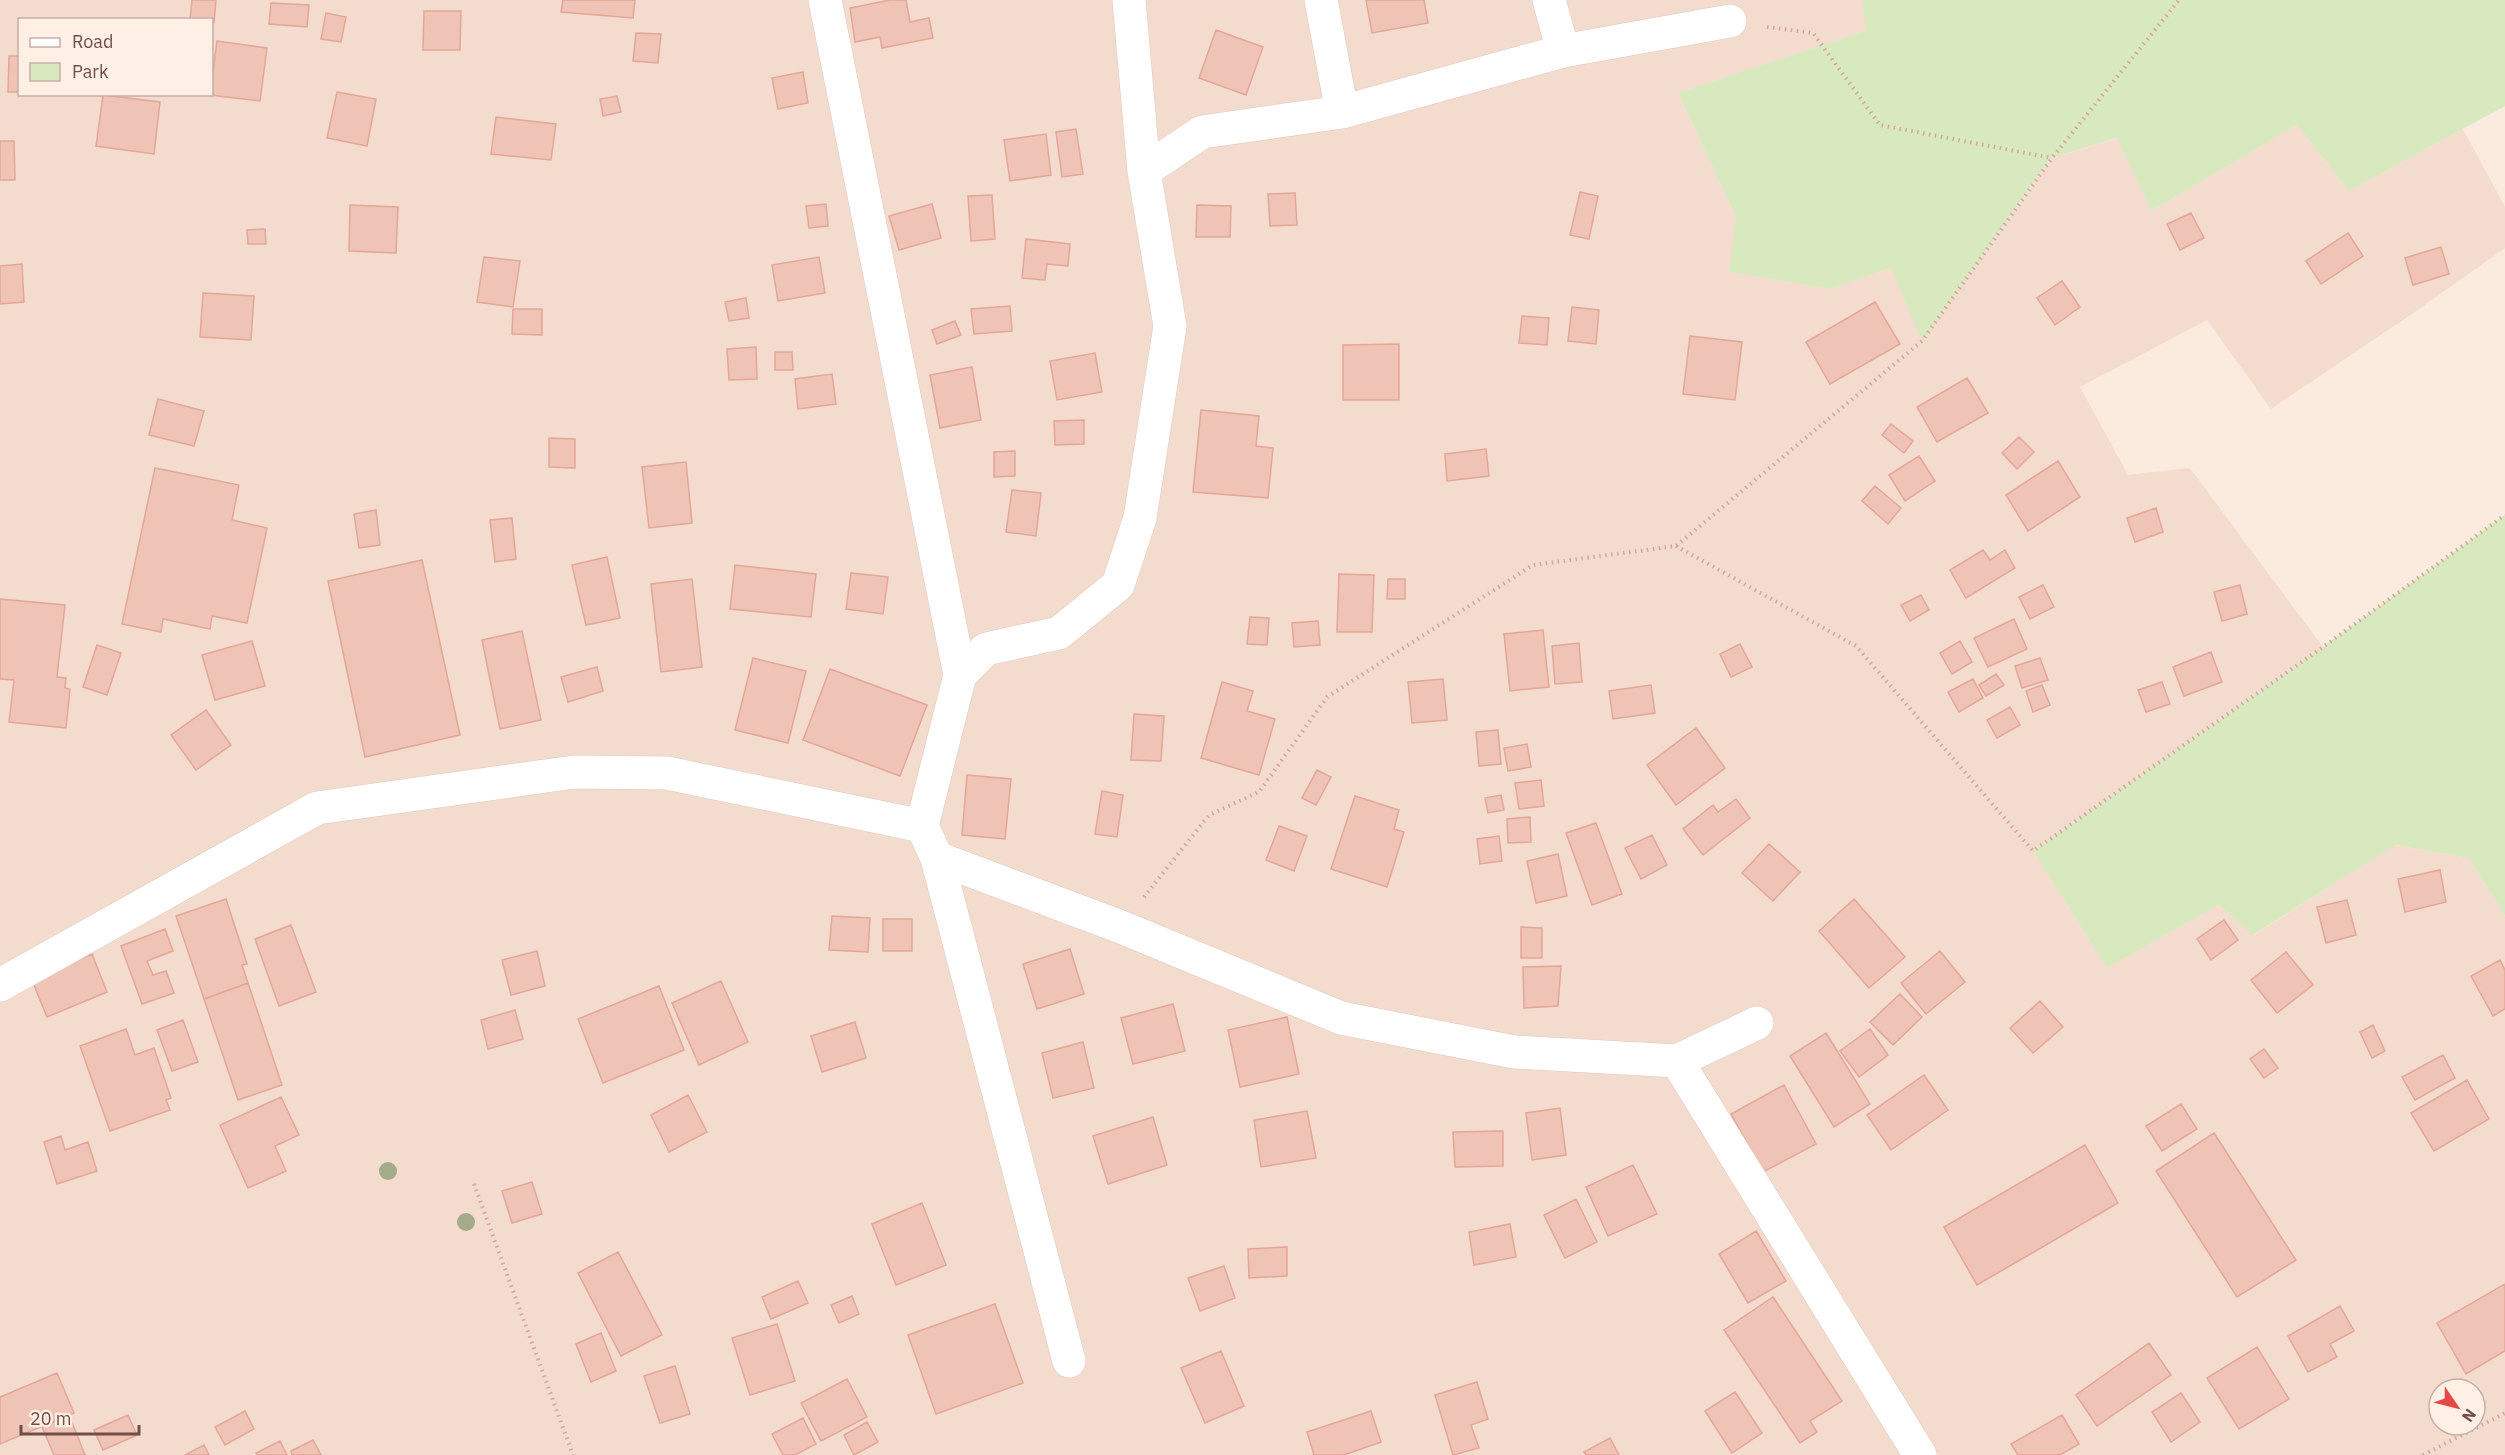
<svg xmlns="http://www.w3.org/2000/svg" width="2505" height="1455" viewBox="0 0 2505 1455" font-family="'IBM Plex Sans',sans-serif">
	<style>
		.residential { fill: #f3dbce; fill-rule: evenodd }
		.green { fill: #d8e8bf }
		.building { fill: #f0c3b7; stroke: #e3a698; stroke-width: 1.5 }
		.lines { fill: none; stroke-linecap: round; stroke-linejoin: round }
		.minor-casing { stroke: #e1c8bf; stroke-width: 34 }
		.path { stroke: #d4a69b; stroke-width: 4; stroke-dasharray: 1.5 4.5; stroke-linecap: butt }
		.minor { stroke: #fff; stroke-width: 33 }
		.tree { fill: #a3ab88 }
	</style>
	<rect width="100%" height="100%" fill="#fbebdf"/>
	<path class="residential" d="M0,0H1862L1867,31L1678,93L1736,217L1730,272L1830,289L1891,268L1922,340L2052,158L2118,138L2151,211L2297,125L2349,191L2463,129L2505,207V248L2419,309L2271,409L2207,320L2080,387L2128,475L2190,468L2323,647L2033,851L2107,968L2219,905L2254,935L2394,845L2469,858L2505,916V1455H0ZM20,20H212V94H20ZM2439,1389H2475V1425H2439Z"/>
	<path class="green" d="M1862,0H2505V106L2349,191L2297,125L2151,211L2117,138L2051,158L1922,341L1891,268L1830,289L1729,272L1736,217L1678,93L1866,31Z
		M2505,515V916L2469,858L2395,845L2253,935L2219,905L2107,968L2033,851L2323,647Z"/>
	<path class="building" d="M192,0H216L214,22L212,20H190Z
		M563,0H635L633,18L561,12Z
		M890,0H906L910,22L929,18L933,38L882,48L880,37L855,42L850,8Z
		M1366,0H1424L1428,23L1372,33Z
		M271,3L309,5L307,27L269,24Z
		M424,11H461L460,50H423Z
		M326,13L346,17L341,42L321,39Z
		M1216,30L1263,47L1246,95L1199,78Z
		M636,33L661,34L658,63L633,61Z
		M217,41L267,48L260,101L210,95Z
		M9,56H20V92H8Z
		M803,72L808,103L778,109L772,78Z
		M337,92L376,99L367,146L327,138Z
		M103,95L160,102L154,154L96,146Z
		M617,96L621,112L603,116L600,99Z
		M496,117L556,124L551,160L491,154Z
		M1076,129L1083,174L1062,177L1056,132Z
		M1046,134L1051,175L1010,181L1004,140Z
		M0,141H14L15,180H0Z
		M1580,192L1598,196L1589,239L1570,235Z
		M1295,193L1297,225L1270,226L1268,194Z
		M992,195L995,239L971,241L968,196Z
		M826,204L828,226L809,228L806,206Z
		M932,204L941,238L899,250L889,216Z
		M350,205L398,207L396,253L349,251Z
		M1197,205L1231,206L1230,237H1196Z
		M2191,213L2204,238L2180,250L2167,224Z
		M265,229L266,244H248L247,230Z
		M2348,233L2363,256L2321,284L2306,261Z
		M1026,239L1070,244L1068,266L1047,264L1045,280L1022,278Z
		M2441,247L2449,274L2413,285L2405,258Z
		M484,257L520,261L513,307L477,302Z
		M819,257L825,293L778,301L772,265Z
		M22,264L24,302L0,304V266Z
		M2062,281L2080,307L2055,325L2037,298Z
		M203,293L254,296L251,340L200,337Z
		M746,298L749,318L729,321L725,302Z
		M1875,302L1900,344L1830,384L1806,342Z
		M1010,306L1012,331L974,334L971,309Z
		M1572,307L1599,310L1596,344L1568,341Z
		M513,309H542V335L512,334Z
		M1522,316L1549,318L1547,345L1519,343Z
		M955,321L961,335L937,344L932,330Z
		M1690,336L1742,342L1735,400L1683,394Z
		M1399,344V400H1343V345Z
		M756,347L757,379L729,380L727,349Z
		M775,352H792L793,370H775Z
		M1095,353L1102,392L1057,400L1050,361Z
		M972,367L981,420L940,428L930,375Z
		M832,374L836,404L798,409L795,379Z
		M1967,378L1988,413L1937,442L1917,407Z
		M158,399L204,411L194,446L149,435Z
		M1201,410L1259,416L1256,446L1273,448L1268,498L1193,492Z
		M1084,420V444L1055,445L1054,421Z
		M1891,424L1913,441L1904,453L1882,435Z
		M2019,437L2034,452L2017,469L2002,453Z
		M549,438L575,439V468L549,467Z
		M1486,449L1489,476L1447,481L1445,454Z
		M1015,451V476L994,477V452Z
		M1919,456L1935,481L1905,501L1889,475Z
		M2058,461L2080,497L2028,531L2006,495Z
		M686,462L692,523L649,528L642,467Z
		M155,468L239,485L232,520L267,528L247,623L212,616L210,629L163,619L161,632L122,624Z
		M1875,486L1901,508L1888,524L1862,501Z
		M1012,490L1041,493L1036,536L1006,532Z
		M2156,508L2163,532L2135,542L2127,518Z
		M376,510L380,545L359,548L354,514Z
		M512,518L516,559L495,562L490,520Z
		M1983,550L1990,560L2005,550L2015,568L1966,598L1950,570Z
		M607,557L620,618L586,625L572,565Z
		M422,560L460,735L365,757L328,581Z
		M735,565L816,574L811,617L730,609Z
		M851,573L888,577L883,614L846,609Z
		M1339,574L1374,575L1372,632H1337Z
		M692,579L702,667L661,672L651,584Z
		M1388,579H1405V599H1387Z
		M2043,585L2054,607L2030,619L2019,597Z
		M2240,585L2247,614L2222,621L2214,592Z
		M1921,595L1929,610L1910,621L1901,605Z
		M0,599L65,605L57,677L66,678L65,688L70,689L66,728L9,722L14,680L0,679Z
		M1250,617L1269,618L1267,645L1247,644Z
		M2014,619L2027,649L1988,667L1974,638Z
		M1318,621L1320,645L1294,647L1292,623Z
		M1543,630L1549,687L1510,691L1504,634Z
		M522,631L541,720L500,729L482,640Z
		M252,641L265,686L215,700L202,655Z
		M1960,641L1972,662L1952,674L1940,653Z
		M1579,643L1582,682L1555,684L1552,646Z
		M1740,644L1752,667L1731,677L1720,654Z
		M97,645L121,653L107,695L83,687Z
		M2211,652L2222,682L2184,696L2173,667Z
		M753,658L806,671L788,743L735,730Z
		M2040,658L2048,680L2022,688L2015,666Z
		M597,667L603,691L568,702L561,677Z
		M830,669L927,705L900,776L803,740Z
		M1996,674L2004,685L1986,696L1979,685Z
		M1443,679L1447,720L1412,723L1408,682Z
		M1973,679L1983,698L1959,712L1948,692Z
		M1222,682L1253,691L1247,711L1275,719L1259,775L1201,758Z
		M2162,682L2170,704L2146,712L2138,690Z
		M1651,685L1655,713L1613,719L1609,691Z
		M2042,685L2050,705L2033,712L2026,691Z
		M2010,707L2020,725L1997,738L1987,720Z
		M206,710L231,745L196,770L171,735Z
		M1134,714L1164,716L1161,761L1131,760Z
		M1696,728L1725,768L1676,805L1647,765Z
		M1498,730L1501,764L1479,766L1476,732Z
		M1527,744L1531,767L1508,771L1504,748Z
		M1317,770L1331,777L1316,805L1302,798Z
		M967,775L1011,779L1005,839L962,835Z
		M1541,780L1544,806L1519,809L1515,783Z
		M1102,791L1123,795L1117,837L1095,834Z
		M1501,795L1504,810L1488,813L1485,798Z
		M1355,796L1399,810L1394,829L1404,832L1387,887L1331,869Z
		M1736,799L1750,818L1703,855L1683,829L1713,805L1718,812Z
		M1530,817L1531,842L1508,843L1507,819Z
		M1596,823L1622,894L1592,905L1566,833Z
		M1279,826L1307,836L1294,871L1266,860Z
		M1652,835L1667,865L1641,879L1625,848Z
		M1499,836L1502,861L1480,864L1477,839Z
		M1769,844L1800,872L1773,901L1742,873Z
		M1558,854L1567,896L1536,903L1527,861Z
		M2440,870L2446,902L2405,912L2398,879Z
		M226,899L247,964L242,965L248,983L204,999L176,916Z
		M1854,899L1905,957L1869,988L1819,931Z
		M2347,900L2356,935L2326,943L2317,907Z
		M832,916L870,918L868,952L829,950Z
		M883,919H912V951H883Z
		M2224,920L2238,940L2211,960L2197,939Z
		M291,925L316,992L279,1006L255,939Z
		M1521,927L1542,928V958H1521Z
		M165,929L173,951L147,961L153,975L166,971L174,993L142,1004L121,946Z
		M1070,949L1084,994L1037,1009L1023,964Z
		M537,951L545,986L511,995L502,960Z
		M1940,951L1965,982L1926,1014L1901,983Z
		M2286,952L2313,985L2277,1013L2251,980Z
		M92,954L107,992L47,1017L31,978Z
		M2500,960L2505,970V1009L2493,1016L2471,976Z
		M1561,966L1558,1006L1524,1008L1523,967Z
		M721,981L748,1042L699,1065L672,1003Z
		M248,983L282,1085L238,1100L204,999Z
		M659,986L684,1050L603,1083L578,1019Z
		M1900,994L1922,1017L1893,1045L1870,1022Z
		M2040,1001L2063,1027L2033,1053L2010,1028Z
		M1173,1004L1185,1051L1133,1064L1121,1018Z
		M515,1010L523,1039L488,1049L481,1020Z
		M1287,1017L1299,1074L1240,1087L1228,1030Z
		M183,1020L198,1062L172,1071L157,1030Z
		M855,1022L866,1058L822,1072L811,1036Z
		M2373,1025L2385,1051L2372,1058L2360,1032Z
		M126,1029L135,1055L154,1048L171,1098L166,1100L170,1110L110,1131L80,1046Z
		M1870,1029L1888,1055L1859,1077L1840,1051Z
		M1826,1033L1870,1104L1834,1127L1790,1056Z
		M1083,1042L1094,1088L1053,1098L1042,1053Z
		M2264,1049L2278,1068L2264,1078L2250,1059Z
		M2443,1055L2455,1078L2415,1100L2402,1077Z
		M1924,1075L1948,1110L1891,1150L1867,1115Z
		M2467,1080L2489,1119L2434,1151L2411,1113Z
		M1784,1085L1816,1144L1763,1172L1731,1114Z
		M688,1095L707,1132L669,1152L651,1115Z
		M281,1097L299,1135L275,1146L286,1171L248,1188L220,1125Z
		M2181,1104L2197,1129L2162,1151L2146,1126Z
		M1560,1108L1566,1155L1532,1160L1526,1113Z
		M1307,1111L1316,1158L1261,1167L1254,1120Z
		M1153,1117L1167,1165L1108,1184L1093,1136Z
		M1503,1131V1166L1455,1167L1453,1132Z
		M2214,1133L2296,1260L2237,1297L2156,1171Z
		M61,1136L65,1150L88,1142L97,1171L57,1184L44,1142Z
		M2085,1145L2118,1203L1977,1285L1944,1227Z
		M1633,1165L1657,1214L1608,1236L1586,1187Z
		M532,1182L542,1214L512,1223L502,1191Z
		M1576,1199L1597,1242L1565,1258L1544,1215Z
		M922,1203L946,1265L896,1285L872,1224Z
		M1510,1224L1516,1257L1474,1265L1469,1232Z
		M1756,1231L1786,1281L1748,1303L1719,1254Z
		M1287,1247V1276L1249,1278L1248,1249Z
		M618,1252L662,1335L621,1356L578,1273Z
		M1224,1266L1235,1298L1200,1311L1188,1278Z
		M798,1281L808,1303L771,1319L762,1297Z
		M2505,1284V1351L2466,1374L2437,1323Z
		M852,1296L859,1314L839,1323L831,1305Z
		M1773,1297L1842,1401L1810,1421L1817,1432L1800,1443L1724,1330Z
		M995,1304L1023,1383L936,1414L908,1335Z
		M2340,1306L2354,1331L2330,1344L2337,1357L2308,1372L2288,1336Z
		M777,1324L795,1381L750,1395L732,1338Z
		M601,1333L616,1371L591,1382L576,1344Z
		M2149,1343L2171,1375L2097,1426L2076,1395Z
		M2257,1347L2289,1399L2239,1429L2207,1378Z
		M1221,1351L1244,1406L1205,1423L1181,1368Z
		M675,1366L690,1414L660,1423L644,1376Z
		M57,1373L74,1413L0,1444V1397Z
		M847,1379L867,1417L821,1441L801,1403Z
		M1477,1382L1488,1419L1471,1425L1479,1448L1453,1455L1435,1395Z
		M1735,1392L1762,1433L1732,1453L1705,1411Z
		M2181,1393L2200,1422L2171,1442L2152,1412Z
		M245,1411L254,1429L225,1445L215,1427Z
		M1371,1411L1381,1442L1344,1455H1314L1307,1432Z
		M69,1415L85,1455H54L42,1427Z
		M128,1415L137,1435L103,1450L94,1430Z
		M2062,1415L2079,1444L2060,1455H2018L2011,1444Z
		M803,1418L816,1444L795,1455H783L772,1434Z
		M867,1422L878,1442L854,1455L844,1435Z
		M1610,1438L1619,1455H1586L1584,1452Z
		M313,1440L321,1455H292L291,1451Z
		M280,1441L287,1455H257L256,1453Z
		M204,1445L209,1455H185Z"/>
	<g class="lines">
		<defs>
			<path id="minor" d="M825,0L960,675L922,826
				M1129,0L1144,171
				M1321,0L1342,112
				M1549,0L1563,51
				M960,675L986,649L1059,633L1118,585L1140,518L1170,326L1144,171L1202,132L1342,112L1563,51L1730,21
				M937,858L1069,1361
				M0,985L317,808L574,772L667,773L922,826L937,858L1121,927L1341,1018L1514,1052L1677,1061L1757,1023
				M1677,1061L1920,1455"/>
		</defs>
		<use href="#minor" class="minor-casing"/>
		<path class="path" d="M1767,27L1813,33L1880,125L2052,158
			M1676,546L1856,646L2033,851L2323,647L2505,515
			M1144,897L1209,815L1259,792L1327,697L1533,565L1676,546L1922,341L2052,158L2179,0
			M474,1184L573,1455
			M2423,1455L2505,1413"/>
		<use href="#minor" class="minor"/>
	</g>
	<g class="tree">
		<circle cx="388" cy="1171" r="9"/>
		<circle cx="466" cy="1222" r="9"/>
	</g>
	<rect x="18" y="18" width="195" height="78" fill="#ffefe5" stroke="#c6afa6" stroke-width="1.5"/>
	<rect x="30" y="38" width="30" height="9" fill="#ffffff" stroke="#c6afa6" stroke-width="1.5"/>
	<text x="72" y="48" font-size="18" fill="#714e48">Road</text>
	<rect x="30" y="63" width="30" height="18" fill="#d8e8bf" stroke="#c6afa6" stroke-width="1.5"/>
	<text x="72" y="78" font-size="18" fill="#714e48">Park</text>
	<g transform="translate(2457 1407) rotate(125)"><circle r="28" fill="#ffefe5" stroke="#c6afa6" stroke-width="1.5"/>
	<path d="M0-4.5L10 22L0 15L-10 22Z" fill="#e44945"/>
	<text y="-9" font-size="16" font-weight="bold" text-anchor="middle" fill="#714e48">N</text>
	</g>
	<path d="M21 1425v9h118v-9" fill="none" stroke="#714e48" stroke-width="3"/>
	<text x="30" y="1425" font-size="18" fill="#714e48" stroke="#ffefe5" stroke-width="4.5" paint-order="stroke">20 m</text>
</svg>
